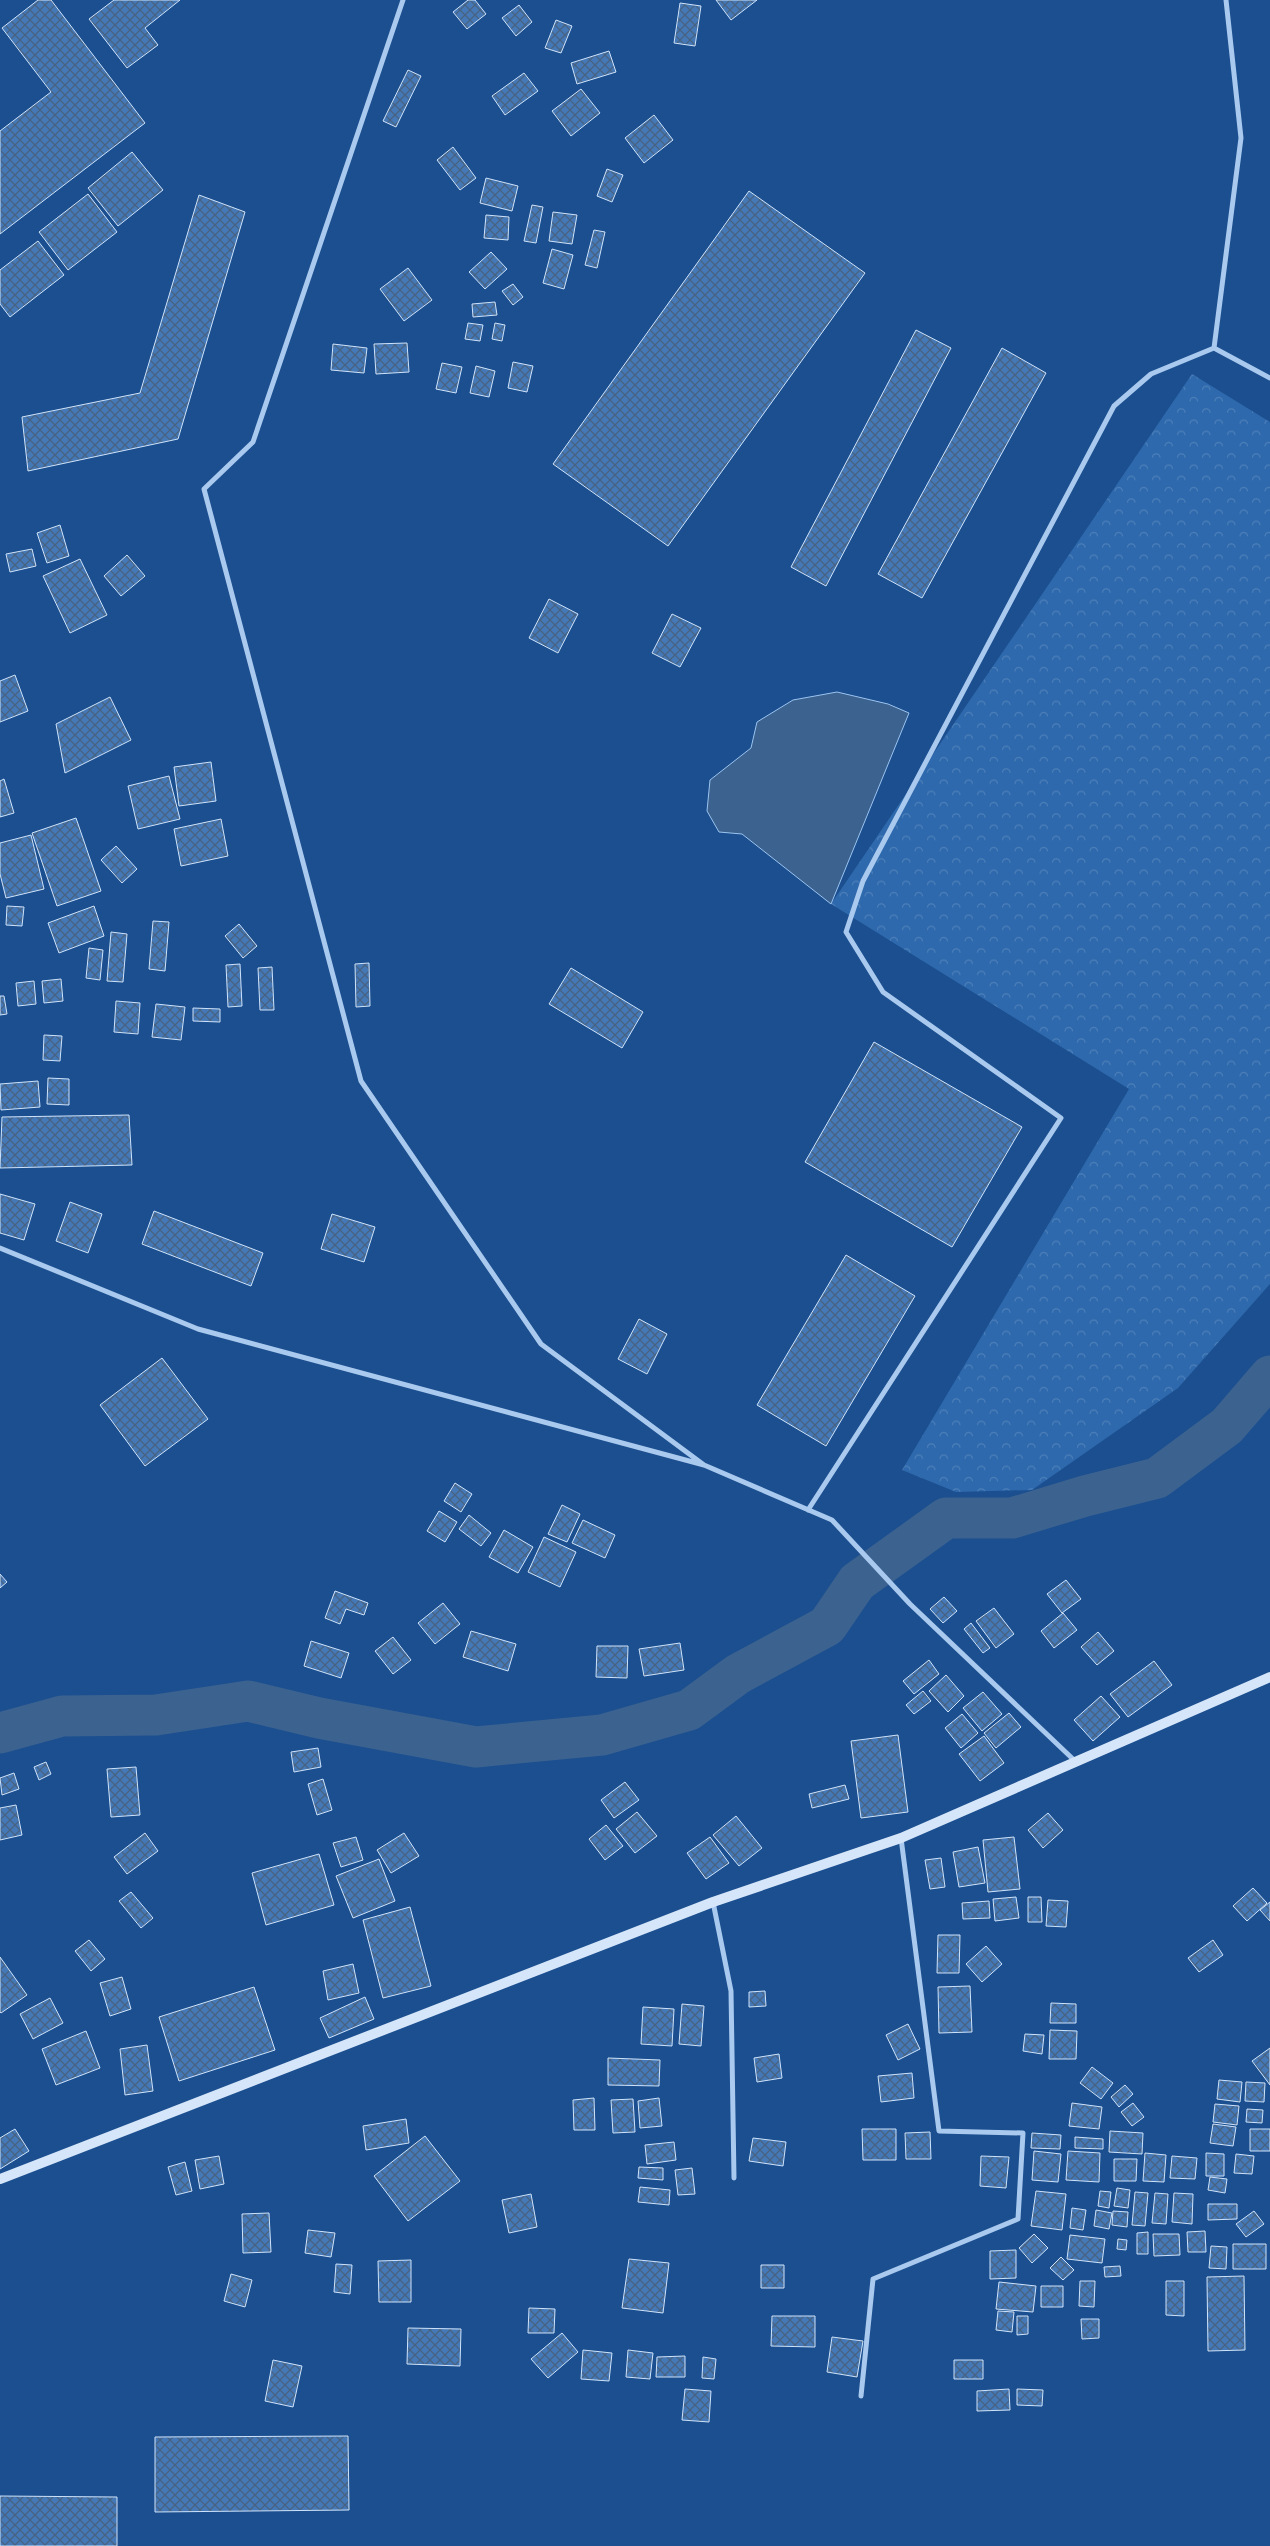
<svg xmlns="http://www.w3.org/2000/svg" width="1270" height="2546" viewBox="0 0 1270 2546" font-family="'Alegreya Sans',sans-serif">
	<style>
		.park { fill: url(#park-crowns) }
		.water { fill: #3c6290; stroke: #9cc4f0 }
		.lines { fill: none; stroke-linecap: round; stroke-linejoin: round }
		.canal { stroke: #3c6290; stroke-width: 41 }
		.building { fill: url(#building-cross-hatch); stroke: #cfe3fa }
		.minor { stroke: #a9c9ee; stroke-width: 5 }
		.secondary { stroke: #d6e6fa; stroke-width: 10 }
	</style>
	<defs>
		<pattern id="park-crowns" width="20" height="18" patternUnits="userSpaceOnUse" patternTransform="scale(1.25)"><rect width="20" height="18" fill="#2e69ad"/><path d="M2 6a3 3 0 1 1 6 0M12 15a3 3 0 1 1 6 0" fill="none" stroke="#4d80b9"/></pattern>
		<pattern id="building-cross-hatch" width="8" height="8" patternUnits="userSpaceOnUse" patternTransform="scale(1.25)"><rect width="8" height="8" fill="#4478b7"/><path d="M0 0l8 8M0 8l8-8" fill="none" stroke="#486282"/></pattern>
	</defs>
	<rect width="100%" height="100%" fill="#1b4f8f"/>
	<path class="park" d="M1192,374L1270,422V1284L1178,1388L1032,1490L956,1492L902,1470L1129,1089L831,904Z"/>
	<path class="water" d="M837,692L888,704L909,713L831,904L742,834L719,832L707,811L710,780L751,748L757,722L793,700Z"/>
	<g class="lines">
		<path class="canal" d="M0,1733L62,1716L156,1715L248,1701L319,1718L476,1747L602,1735L689,1710L738,1674L827,1626L857,1582L946,1518H1012L1085,1496L1157,1478L1227,1426L1270,1376"/>
	</g>
	<path class="building" d="M38,0H51L145,123L0,234V131L51,92L2,28Z
		M114,0H180L145,28L158,45L127,68L89,19Z
		M468,0H475L486,14L467,29L453,12Z
		M716,0H757L731,20Z
		M680,3L701,6L695,46L674,43Z
		M519,5L532,22L516,36L502,18Z
		M556,20L572,26L561,53L545,48Z
		M609,51L616,72L577,84L571,63Z
		M408,70L421,76L396,127L383,121Z
		M524,73L538,91L505,115L492,96Z
		M581,89L600,113L571,136L552,111Z
		M654,115L673,140L644,163L625,138Z
		M453,147L476,178L460,190L437,160Z
		M132,152L163,190L118,226L88,188Z
		M607,169L623,175L612,202L597,196Z
		M486,178L518,186L512,211L480,203Z
		M749,191L865,273L668,546L553,464Z
		M88,194L117,232L68,270L39,232Z
		M199,195L245,212L178,439L28,471L22,417L140,393Z
		M532,205L543,207L536,243L524,241Z
		M553,212L577,215L572,244L549,241Z
		M486,215L509,217L508,240L484,238Z
		M594,230L605,232L597,268L585,265Z
		M38,241L64,275L10,317L0,304V270Z
		M552,249L573,255L564,289L543,283Z
		M491,252L507,269L485,289L469,272Z
		M408,268L432,300L404,321L380,289Z
		M513,284L523,297L513,305L502,291Z
		M495,302L497,315L473,317L472,304Z
		M468,323L483,325L480,341L465,339Z
		M495,323L505,325L502,341L492,339Z
		M916,330L951,348L826,586L791,567Z
		M407,343L409,372L376,374L374,344Z
		M333,344L367,348L364,373L331,370Z
		M1002,348L1046,373L922,598L878,574Z
		M513,362L533,366L527,392L508,388Z
		M442,363L462,367L456,393L436,389Z
		M476,366L495,371L489,397L470,393Z
		M60,525L69,556L47,563L37,533Z
		M32,549L36,566L10,572L6,554Z
		M127,555L145,576L121,596L104,576Z
		M80,559L107,615L70,633L43,576Z
		M549,599L578,614L558,653L529,638Z
		M672,614L701,628L680,667L652,653Z
		M15,675L28,711L0,722V681Z
		M110,697L131,740L65,773L56,724Z
		M211,762L216,801L179,806L174,767Z
		M169,776L180,819L138,829L128,786Z
		M4,779L14,813L0,817V781Z
		M76,818L101,891L57,906L32,833Z
		M221,819L228,856L181,866L174,829Z
		M31,835L44,889L6,898L0,874V843Z
		M116,846L137,869L122,883L101,860Z
		M7,906L24,907L22,926L6,925Z
		M94,906L104,936L59,953L48,923Z
		M153,921L169,922L165,971L149,969Z
		M239,924L257,946L243,958L225,936Z
		M111,932L127,934L123,982L107,981Z
		M89,948L103,950L100,980L86,978Z
		M369,963L370,1006L356,1007L355,964Z
		M240,964L242,1006L228,1007L226,965Z
		M272,967L274,1010H260L258,968Z
		M571,968L643,1012L622,1048L549,1004Z
		M61,979L63,1001L44,1003L42,981Z
		M34,981L36,1004L18,1006L16,983Z
		M0,996H4L7,1014L0,1015Z
		M116,1001L140,1003L138,1034L114,1032Z
		M156,1004L185,1007L181,1040L152,1037Z
		M193,1008L220,1009V1022L193,1021Z
		M44,1035L62,1036L60,1061L43,1060Z
		M874,1042L1022,1127L952,1247L805,1162Z
		M48,1078L69,1079V1105L47,1104Z
		M38,1081L40,1107L1,1110L0,1084Z
		M129,1115L132,1165L0,1168L2,1117Z
		M0,1194L35,1204L24,1240L0,1233Z
		M70,1202L102,1214L88,1253L56,1241Z
		M154,1211L263,1253L251,1286L142,1244Z
		M332,1214L375,1227L364,1262L321,1249Z
		M846,1255L915,1296L826,1446L757,1405Z
		M639,1319L667,1334L647,1374L618,1359Z
		M162,1358L208,1419L145,1466L100,1405Z
		M455,1483L472,1494L461,1512L444,1501Z
		M562,1505L580,1514L567,1542L548,1534Z
		M439,1511L457,1522L445,1542L427,1531Z
		M469,1515L491,1533L481,1546L459,1529Z
		M583,1520L615,1535L605,1558L572,1543Z
		M504,1530L533,1547L518,1573L489,1557Z
		M544,1537L576,1552L560,1587L528,1572Z
		M0,1574L7,1582L0,1588Z
		M1066,1580L1081,1599L1062,1613L1047,1594Z
		M335,1591L368,1603L364,1615L346,1609L340,1624L325,1618Z
		M944,1597L957,1611L943,1623L930,1609Z
		M443,1603L460,1624L435,1644L418,1623Z
		M994,1608L1014,1634L996,1648L976,1621Z
		M1063,1613L1077,1630L1054,1648L1041,1631Z
		M971,1623L990,1648L983,1653L964,1629Z
		M471,1631L516,1644L508,1671L463,1657Z
		M1098,1632L1114,1651L1097,1665L1081,1647Z
		M393,1637L411,1660L393,1674L375,1651Z
		M311,1641L349,1653L341,1678L304,1666Z
		M680,1643L684,1670L644,1676L639,1649Z
		M597,1646H628L627,1678L596,1677Z
		M929,1660L939,1674L914,1694L903,1681Z
		M1154,1661L1172,1685L1128,1717L1110,1694Z
		M946,1675L964,1696L948,1712L929,1691Z
		M923,1691L931,1701L914,1714L906,1705Z
		M983,1692L1002,1714L982,1731L963,1708Z
		M1101,1696L1120,1717L1093,1741L1074,1720Z
		M1009,1713L1021,1727L996,1748L984,1733Z
		M962,1714L978,1733L961,1748L945,1728Z
		M898,1735L908,1812L861,1818L851,1741Z
		M984,1736L1004,1763L980,1781L959,1754Z
		M318,1748L321,1767L294,1772L291,1752Z
		M46,1762L51,1774L39,1780L34,1767Z
		M136,1767L140,1815L111,1817L107,1769Z
		M14,1773L19,1789L2,1795L0,1778Z
		M323,1779L332,1810L317,1815L308,1784Z
		M625,1782L639,1800L614,1818L601,1800Z
		M845,1785L849,1799L812,1808L809,1794Z
		M16,1805L22,1835L0,1840V1808Z
		M637,1812L657,1836L635,1853L616,1829Z
		M1048,1813L1063,1830L1043,1848L1028,1830Z
		M736,1816L762,1848L739,1866L713,1835Z
		M606,1825L623,1846L605,1860L589,1839Z
		M145,1833L158,1851L127,1874L114,1857Z
		M404,1833L419,1856L391,1873L377,1850Z
		M356,1837L363,1860L341,1867L333,1843Z
		M710,1837L729,1863L706,1879L687,1853Z
		M1014,1837L1020,1889L988,1892L983,1840Z
		M978,1847L985,1883L959,1887L953,1852Z
		M319,1854L334,1905L266,1925L252,1873Z
		M941,1858L945,1887L930,1889L925,1860Z
		M379,1859L395,1901L353,1918L336,1876Z
		M1253,1888L1267,1903L1247,1921L1233,1906Z
		M131,1892L153,1918L141,1928L119,1901Z
		M1016,1897L1019,1918L995,1921L993,1899Z
		M1028,1897H1041L1042,1922H1028Z
		M1048,1900L1068,1901L1066,1927L1046,1926Z
		M989,1901L990,1918L963,1919L962,1903Z
		M1270,1902V1921L1260,1910Z
		M410,1907L431,1986L383,1998L363,1920Z
		M938,1935H960L959,1973H937Z
		M89,1940L105,1959L91,1971L75,1951Z
		M1213,1940L1223,1955L1199,1972L1188,1958Z
		M986,1946L1002,1964L982,1982L966,1964Z
		M0,1957L27,1995L1,2013L0,2012Z
		M353,1964L359,1993L328,2000L323,1971Z
		M122,1977L131,2009L110,2016L100,1983Z
		M970,1986L972,2032L939,2033L938,1987Z
		M254,1987L275,2050L179,2081L159,2017Z
		M765,1991L766,2006L749,2007V1992Z
		M365,1997L374,2019L329,2038L320,2018Z
		M50,1998L63,2023L33,2039L20,2014Z
		M1051,2003L1076,2004V2023H1050Z
		M682,2004L704,2006L701,2046L679,2044Z
		M643,2007L674,2009L672,2046L641,2044Z
		M908,2024L920,2049L898,2060L886,2035Z
		M1050,2030L1077,2031L1076,2059H1049Z
		M86,2031L100,2068L56,2085L42,2049Z
		M1025,2034L1044,2035L1042,2054L1023,2051Z
		M147,2045L153,2091L125,2095L120,2049Z
		M1270,2048V2085L1252,2061Z
		M779,2054L782,2078L757,2082L754,2058Z
		M608,2058L660,2060L659,2086L608,2085Z
		M1092,2067L1113,2083L1101,2099L1080,2083Z
		M912,2073L914,2098L881,2102L878,2076Z
		M1219,2080L1242,2082L1240,2102L1217,2099Z
		M1246,2082L1265,2083L1264,2102L1245,2101Z
		M1125,2085L1133,2094L1119,2107L1111,2097Z
		M594,2098L595,2130H574L573,2100Z
		M659,2098L662,2126L640,2128L638,2101Z
		M633,2099L635,2132L613,2133L611,2100Z
		M1072,2103L1102,2107L1099,2129L1069,2126Z
		M1133,2103L1144,2117L1132,2126L1121,2112Z
		M1215,2104L1239,2106L1237,2125L1213,2122Z
		M1247,2109L1263,2110L1262,2123L1246,2122Z
		M406,2119L409,2143L366,2150L363,2126Z
		M1213,2124L1236,2127L1233,2146L1210,2143Z
		M15,2129L29,2151L0,2169V2138Z
		M862,2129H896V2160H863Z
		M1250,2129H1270V2151H1250Z
		M1110,2131L1143,2133L1142,2154L1109,2152Z
		M930,2132L931,2159H906L905,2133Z
		M1032,2133L1061,2135L1060,2149L1031,2148Z
		M425,2136L460,2181L408,2221L374,2176Z
		M1075,2137L1103,2139V2149L1075,2148Z
		M753,2138L786,2142L783,2166L749,2161Z
		M674,2142L676,2160L647,2164L645,2145Z
		M1034,2151L1061,2154L1058,2182L1032,2180Z
		M1068,2151L1100,2153L1099,2182L1066,2180Z
		M1145,2153L1166,2155L1164,2182L1143,2181Z
		M1206,2153L1224,2154V2176H1206Z
		M1236,2154L1254,2156L1252,2174L1234,2173Z
		M219,2156L224,2184L200,2189L195,2160Z
		M981,2156L1009,2157L1006,2188L980,2186Z
		M1172,2156L1197,2158L1195,2179L1170,2178Z
		M1114,2159H1137L1136,2181H1114Z
		M185,2162L192,2191L176,2195L168,2167Z
		M639,2167L663,2168V2180L638,2178Z
		M692,2168L695,2194L678,2195L675,2170Z
		M1210,2177L1227,2179L1225,2193L1208,2190Z
		M640,2187L670,2190L669,2205L638,2202Z
		M1117,2188L1130,2190L1128,2208L1114,2206Z
		M1036,2191L1066,2194L1062,2230L1031,2226Z
		M1100,2191L1111,2192L1109,2208L1098,2206Z
		M1135,2192L1148,2193L1145,2226L1132,2225Z
		M1155,2193L1168,2194L1166,2224L1152,2223Z
		M1174,2193L1193,2194L1192,2224L1172,2222Z
		M531,2194L537,2227L509,2233L502,2200Z
		M1208,2204H1237V2219L1208,2220Z
		M1072,2208L1086,2210L1083,2230L1070,2228Z
		M1096,2210L1112,2213L1109,2229L1094,2226Z
		M1113,2211L1128,2212L1127,2227L1112,2225Z
		M1254,2211L1264,2224L1246,2237L1236,2224Z
		M269,2213L271,2252L243,2253L242,2214Z
		M308,2230L335,2233L331,2257L305,2253Z
		M1205,2231L1206,2252H1188L1187,2232Z
		M1148,2232V2254H1137V2233Z
		M1034,2234L1048,2248L1032,2263L1019,2248Z
		M1153,2234H1179L1180,2255L1154,2256Z
		M1070,2235L1105,2239L1102,2263L1067,2259Z
		M1118,2239L1127,2240L1126,2250L1117,2249Z
		M1233,2244H1266V2269H1233Z
		M1211,2246L1227,2247L1226,2269L1209,2268Z
		M1016,2250V2278L990,2279V2251Z
		M1061,2257L1074,2270L1063,2280L1050,2268Z
		M629,2259L669,2263L663,2313L622,2308Z
		M411,2260V2302H379L378,2261Z
		M336,2264L352,2265L350,2294L334,2292Z
		M761,2265H784V2288H761Z
		M1120,2266L1121,2276L1105,2277L1104,2267Z
		M231,2274L252,2280L245,2307L224,2301Z
		M1244,2276L1245,2350L1208,2351L1207,2277Z
		M1080,2281H1095L1094,2307L1079,2306Z
		M1166,2281H1184V2316L1166,2315Z
		M999,2282L1036,2286L1033,2312L996,2309Z
		M1041,2286H1063V2307H1041Z
		M529,2308L555,2309L554,2333H528Z
		M998,2311L1014,2312L1012,2332L996,2330Z
		M772,2316H815V2347L771,2346Z
		M1017,2316H1028V2334L1017,2335Z
		M1081,2319H1099V2338L1082,2339Z
		M408,2328L461,2329L460,2366L407,2364Z
		M562,2333L578,2352L548,2378L531,2359Z
		M832,2337L863,2341L857,2377L827,2372Z
		M583,2350L612,2353L609,2381L581,2379Z
		M628,2350L653,2353L650,2379L626,2377Z
		M685,2356V2377H656L657,2357Z
		M703,2357L716,2359L714,2379L702,2378Z
		M273,2360L302,2366L293,2407L265,2401Z
		M954,2360H983V2379H954Z
		M685,2389L711,2391L709,2422L682,2420Z
		M1009,2389L1010,2410L977,2411V2391Z
		M1017,2389L1043,2390L1042,2406L1017,2405Z
		M348,2436L349,2510L155,2512V2437Z
		M0,2496L117,2497V2546H0Z"/>
	<g class="lines">
		<path class="minor" d="M403,0L253,442L204,489L361,1081L541,1344L704,1465
			M1214,348L1241,138L1226,0
			M0,1248L198,1329L704,1465L832,1520L910,1604L1075,1761
			M808,1510L1061,1118L883,992L846,932L863,881L1114,406L1151,374L1214,348L1270,378
			M713,1902L731,1991L734,2178
			M861,2396L873,2279L1018,2219L1023,2133L939,2131L901,1838"/>
		<path class="secondary" d="M0,2179L713,1902L901,1838L1270,1677"/>
	</g>
</svg>
